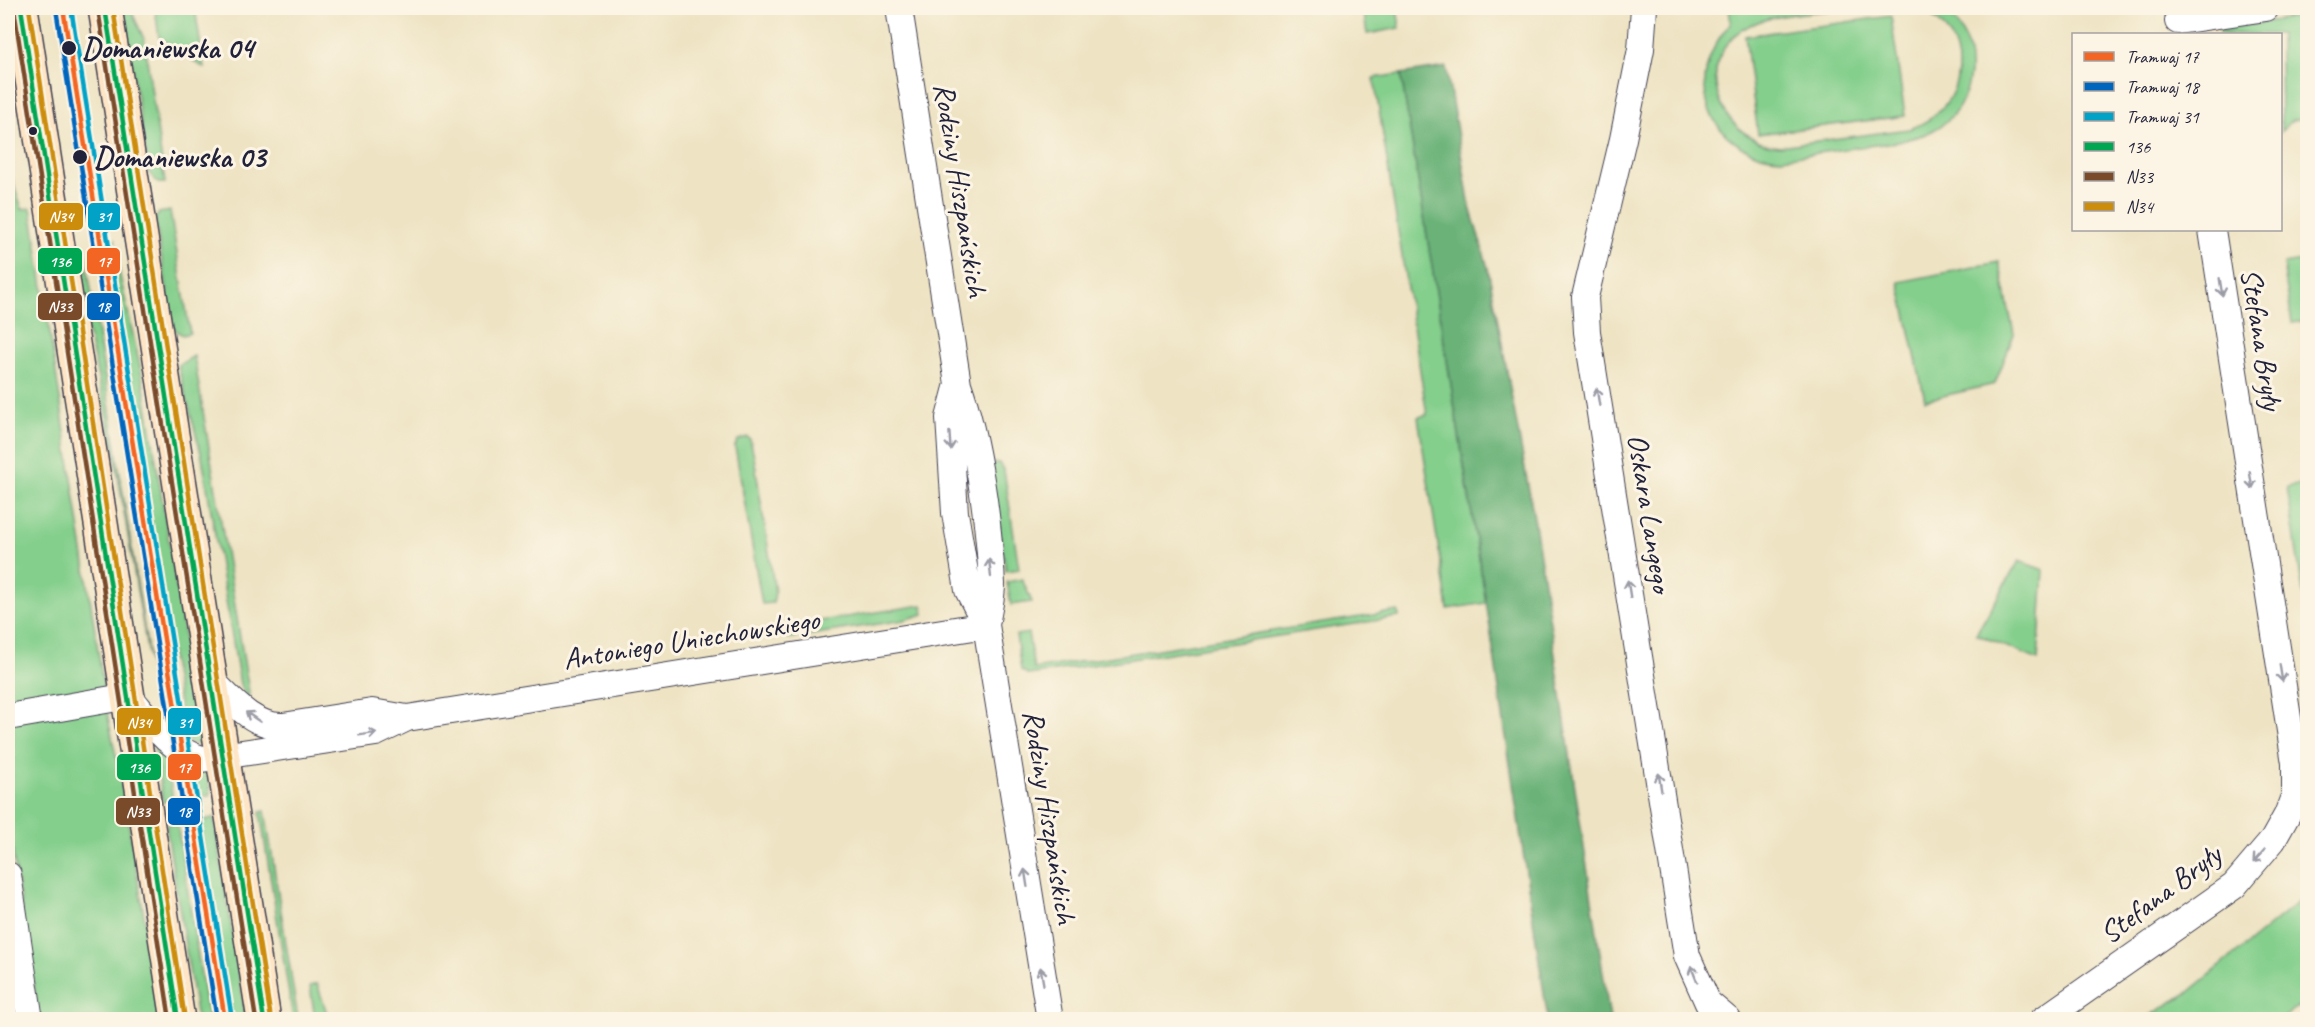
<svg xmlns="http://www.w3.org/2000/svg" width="2315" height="1027" viewBox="0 0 2315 1027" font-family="Caveat,sans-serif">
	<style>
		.green { fill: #84cf8c; stroke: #537864; stroke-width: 1.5 }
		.forest { fill: #6bb278; stroke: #466a5a; stroke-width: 1.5 }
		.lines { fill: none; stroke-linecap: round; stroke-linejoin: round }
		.street-casing { stroke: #413f4f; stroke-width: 28 }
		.secondary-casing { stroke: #413f4f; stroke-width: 36 }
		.street { stroke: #fff; stroke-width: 26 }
		.secondary { stroke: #fde5c5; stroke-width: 33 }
		.bus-1-casing { stroke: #fcf5e5; stroke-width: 9 }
		.bus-2-casing { stroke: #fcf5e5; stroke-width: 9 }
		.bus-3-casing { stroke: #fcf5e5; stroke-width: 9 }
		.bus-1 { stroke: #00a651; stroke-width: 4.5 }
		.bus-2 { stroke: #7a4b2a; stroke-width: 4.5 }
		.bus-3 { stroke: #cc8c0c; stroke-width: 4.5 }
		.tram-1-casing { stroke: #fcf5e5; stroke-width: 9 }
		.tram-2-casing { stroke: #fcf5e5; stroke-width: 9 }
		.tram-3-casing { stroke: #fcf5e5; stroke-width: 9 }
		.tram-1 { stroke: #f26522; stroke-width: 4.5 }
		.tram-2 { stroke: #0065bd; stroke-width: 4.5 }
		.tram-3 { stroke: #02a2c7; stroke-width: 4.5 }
		.oneway { stroke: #9c9ca7 }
		.stop-dot { fill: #22223b; stroke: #fcf5e5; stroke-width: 2 }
		.labels { text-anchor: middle; stroke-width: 6; stroke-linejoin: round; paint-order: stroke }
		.stop-label { font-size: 30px; font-weight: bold; fill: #22223b; stroke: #fcf5e5; text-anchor: start }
		.street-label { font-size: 30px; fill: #22223b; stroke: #fcf5e5 }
		.line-badge { stroke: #fcf5e5; stroke-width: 2 }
		.badge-label { font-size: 16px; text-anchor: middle; font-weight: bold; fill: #fff }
	</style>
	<rect width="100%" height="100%" fill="#fcf5e5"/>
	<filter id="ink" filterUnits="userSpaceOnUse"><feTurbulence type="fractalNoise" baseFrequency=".0167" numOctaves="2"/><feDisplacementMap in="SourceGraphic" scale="12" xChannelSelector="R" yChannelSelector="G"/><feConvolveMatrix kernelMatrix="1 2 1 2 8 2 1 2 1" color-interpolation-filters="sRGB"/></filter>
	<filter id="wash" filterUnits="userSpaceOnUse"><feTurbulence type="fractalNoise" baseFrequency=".008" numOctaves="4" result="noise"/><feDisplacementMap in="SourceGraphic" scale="24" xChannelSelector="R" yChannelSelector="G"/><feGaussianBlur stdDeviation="1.35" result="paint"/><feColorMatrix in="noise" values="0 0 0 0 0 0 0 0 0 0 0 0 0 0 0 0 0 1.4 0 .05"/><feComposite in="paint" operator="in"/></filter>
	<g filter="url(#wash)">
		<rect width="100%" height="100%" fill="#eee3c3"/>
		<path class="green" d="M155,8H195L204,68L159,37Z
			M1363,8H1397L1400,28L1367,34Z
			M1729,8H1855C1823,12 1770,12 1743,29C1689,65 1722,142 1780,146L1909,129C1969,110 1976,36 1919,8H1943C1961,24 1972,48 1970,73C1963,136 1910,141 1860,147C1834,151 1808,154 1782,158C1767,158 1755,154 1742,147C1693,118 1696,61 1731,23Z
			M131,10L144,39L165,183H158L149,173L123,12Z
			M2307,15V118L2292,120L2281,132L2280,34H2220L2219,30Z
			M1891,16L1905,116L1758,134L1745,36Z
			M1401,74L1486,603L1448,609L1418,417L1427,415L1374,78Z
			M8,167L22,209L31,208L109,723L122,784L161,1019H39L8,823Z
			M170,211L190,333L183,335L176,331L173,326L155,219L159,213Z
			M115,240L120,276L142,375L202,746L185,741L105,242Z
			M84,245L157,709L113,446L87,328L74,247Z
			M2307,260V321L2292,323L2283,264Z
			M1999,262L2014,334L1995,384L1925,400L1899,282Z
			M194,356L249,692L248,700L240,684L202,457L179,370V365Z
			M747,437L750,439L754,457L775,592L773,603L762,604L735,446L738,440Z
			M999,463L1004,470L1019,569L1006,571L988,464Z
			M2307,483H2308L2307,619L2287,487Z
			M2019,561L2044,570L2038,660L1976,634Z
			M1022,579L1032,602L1011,605L1007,582Z
			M922,605L924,614L904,620L791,638L772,634L769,629Z
			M1398,611L1399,617L1029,675L1021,670L1016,635L1028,633L1034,669Z
			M154,748L166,756L173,800L163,802Z
			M189,767L207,773L211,795L194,797Z
			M265,811L298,1019H293L260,812Z
			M214,818L246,1019H230L198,821Z
			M177,823L208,1019H197L166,825Z
			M2307,895V1001L2281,1019H2145L2189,992Z
			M317,984L329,1019H315L310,986Z"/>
		<path class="forest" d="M1446,67L1470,207L1488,268L1535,523L1610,1019H1548L1545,1001L1487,608L1401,74Z"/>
	</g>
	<g filter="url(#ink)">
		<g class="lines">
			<defs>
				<path id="street" d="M899,8L958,384C978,441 989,523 992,584C992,598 988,612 986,625L1050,1020
					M1644,8L1641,49L1623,139L1585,297L1587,332L1687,956L1708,1003L1728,1020
					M2178,21L2266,8
					M958,384L949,418L955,513L968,590L986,625
					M210,679C231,699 252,727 283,726L372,712L407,718L986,625
					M8,717L129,696C151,722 168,749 202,759L376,733L407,718
					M8,875L30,1020
					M2043,1020L2234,886L2273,840L2287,815L2295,794V763L2212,230"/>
				<path id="secondary" d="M21,8L178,1020
					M105,8L264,1020"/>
			</defs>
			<use href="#street" class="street-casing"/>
			<use href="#secondary" class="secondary-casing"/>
			<use href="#street" class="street"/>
			<use href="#secondary" class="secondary"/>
			<defs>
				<path id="bus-1" d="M21,8L178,1020
					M105,8L264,1020"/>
				<path id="bus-2" d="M14,9L170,1020
					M98,9L256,1020"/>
				<path id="bus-3" d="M29,8L185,1019
					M113,8L271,1019"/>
			</defs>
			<use href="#bus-1" class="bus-1-casing"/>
			<use href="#bus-2" class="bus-2-casing"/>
			<use href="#bus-3" class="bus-3-casing"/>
			<use href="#bus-1" class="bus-1"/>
			<use href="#bus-2" class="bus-2"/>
			<use href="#bus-3" class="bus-3"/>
			<defs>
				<path id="tram-1" d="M63,8L225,1020"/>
				<path id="tram-2" d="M56,9L217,1020"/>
				<path id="tram-3" d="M71,8L232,1019"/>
			</defs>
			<use href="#tram-1" class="tram-1-casing"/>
			<use href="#tram-2" class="tram-2-casing"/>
			<use href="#tram-3" class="tram-3-casing"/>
			<use href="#tram-1" class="tram-1"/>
			<use href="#tram-2" class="tram-2"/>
			<use href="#tram-3" class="tram-3"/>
		</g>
		<defs><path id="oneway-shaft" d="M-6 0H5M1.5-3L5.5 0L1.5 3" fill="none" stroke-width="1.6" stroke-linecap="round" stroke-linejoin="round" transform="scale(1.5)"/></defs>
		<g class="oneway">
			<use href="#oneway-shaft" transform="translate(2221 287) rotate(81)"/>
			<use href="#oneway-shaft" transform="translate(1598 397) rotate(-99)"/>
			<use href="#oneway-shaft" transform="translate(950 441) rotate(86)"/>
			<use href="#oneway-shaft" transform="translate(2251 480) rotate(81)"/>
			<use href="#oneway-shaft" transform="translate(990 568) rotate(-96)"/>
			<use href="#oneway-shaft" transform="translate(1629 589) rotate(-99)"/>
			<use href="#oneway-shaft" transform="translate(2281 673) rotate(81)"/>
			<use href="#oneway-shaft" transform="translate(253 717) rotate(-146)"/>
			<use href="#oneway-shaft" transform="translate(368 734) rotate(-9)"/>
			<use href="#oneway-shaft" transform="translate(1660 782) rotate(-99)"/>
			<use href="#oneway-shaft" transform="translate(2259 856) rotate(131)"/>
			<use href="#oneway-shaft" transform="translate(1026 878) rotate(-99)"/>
			<use href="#oneway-shaft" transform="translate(1694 974) rotate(-111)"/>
			<use href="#oneway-shaft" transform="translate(1042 976) rotate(-100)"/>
		</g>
	</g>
	<g class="stop-dot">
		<circle cx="69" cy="48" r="8"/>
		<circle cx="33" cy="131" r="5"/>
		<circle cx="80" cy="157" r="8"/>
	</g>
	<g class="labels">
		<g class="stop-label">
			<text x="82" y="58">Domaniewska 04</text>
			<text x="94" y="167">Domaniewska 03</text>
		</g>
		<g class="street-label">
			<text transform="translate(961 190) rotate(81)" y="10">Rodziny Hiszpańskich</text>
			<text transform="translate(2262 339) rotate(81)" y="10">Stefana Bryły</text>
			<text transform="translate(1650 513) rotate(81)" y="10">Oskara Langego</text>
			<text transform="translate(691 639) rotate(-9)" y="10">Antoniego Uniechowskiego</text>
			<text transform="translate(1050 817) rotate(81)" y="10">Rodziny Hiszpańskich</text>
			<text transform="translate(2160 894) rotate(-37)" y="10">Stefana Bryły</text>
		</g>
	</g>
	<g class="line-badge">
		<rect x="38" y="202" width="46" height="29" rx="6" fill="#cc8c0c"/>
		<rect x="87" y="202" width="34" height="29" rx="6" fill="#02a2c7"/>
		<rect x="37" y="247" width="46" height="28" rx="6" fill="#00a651"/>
		<rect x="86" y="247" width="35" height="28" rx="6" fill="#f26522"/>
		<rect x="86" y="292" width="35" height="29" rx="6" fill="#0065bd"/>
		<rect x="37" y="292" width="46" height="29" rx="6" fill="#7a4b2a"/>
		<rect x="116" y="707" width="46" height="29" rx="6" fill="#cc8c0c"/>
		<rect x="167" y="707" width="35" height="29" rx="6" fill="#02a2c7"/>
		<rect x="116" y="753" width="46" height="28" rx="6" fill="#00a651"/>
		<rect x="167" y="753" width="35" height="28" rx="6" fill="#f26522"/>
		<rect x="167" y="797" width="34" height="29" rx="6" fill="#0065bd"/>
		<rect x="115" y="797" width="46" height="29" rx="6" fill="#7a4b2a"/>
	</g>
	<g class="badge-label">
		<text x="61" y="222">N34</text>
		<text x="104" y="222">31</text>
		<text x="60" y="267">136</text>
		<text x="104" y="267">17</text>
		<text x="103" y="312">18</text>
		<text x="60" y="312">N33</text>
		<text x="139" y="728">N34</text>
		<text x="185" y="728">31</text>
		<text x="139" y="773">136</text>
		<text x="184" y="773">17</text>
		<text x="184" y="817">18</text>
		<text x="138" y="817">N33</text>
	</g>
	<rect width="2315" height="1027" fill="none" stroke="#fcf5e5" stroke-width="30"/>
	<rect x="2072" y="33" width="210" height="198" fill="#fcf5e5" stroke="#a5a1a1" stroke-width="1.5"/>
	<rect x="2084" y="52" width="30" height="9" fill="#f26522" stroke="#a5a1a1" stroke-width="1.5"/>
	<text x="2126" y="63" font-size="18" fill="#22223b">Tramwaj 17</text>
	<rect x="2084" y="82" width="30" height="9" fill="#0065bd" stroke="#a5a1a1" stroke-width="1.5"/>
	<text x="2126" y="93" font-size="18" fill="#22223b">Tramwaj 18</text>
	<rect x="2084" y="112" width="30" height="9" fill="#02a2c7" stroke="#a5a1a1" stroke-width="1.5"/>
	<text x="2126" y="123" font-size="18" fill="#22223b">Tramwaj 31</text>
	<rect x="2084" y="142" width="30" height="9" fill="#00a651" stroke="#a5a1a1" stroke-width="1.5"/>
	<text x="2126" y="153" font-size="18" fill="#22223b">136</text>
	<rect x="2084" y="172" width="30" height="9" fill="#7a4b2a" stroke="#a5a1a1" stroke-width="1.5"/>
	<text x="2126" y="183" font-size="18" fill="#22223b">N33</text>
	<rect x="2084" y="202" width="30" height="9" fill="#cc8c0c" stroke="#a5a1a1" stroke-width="1.5"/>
	<text x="2126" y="213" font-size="18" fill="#22223b">N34</text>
</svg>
